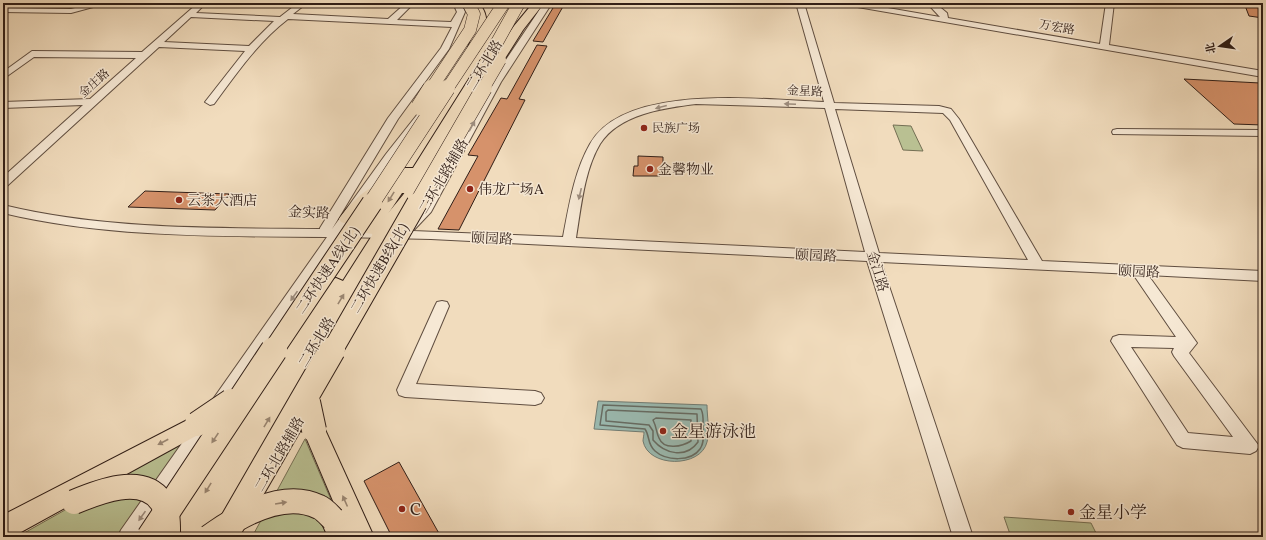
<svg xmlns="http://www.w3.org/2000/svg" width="1266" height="540" viewBox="0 0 1266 540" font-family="Vollkorn,'Noto Serif SC',serif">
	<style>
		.green { fill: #b9c092; stroke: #746f54 }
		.water { fill: #9bbbb2; stroke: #707c74 }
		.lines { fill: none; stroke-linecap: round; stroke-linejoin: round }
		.shore { stroke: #666c64; stroke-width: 1.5 }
		.building { fill: #d6926b; stroke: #301e17 }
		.minor-casing { stroke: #604e40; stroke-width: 2 }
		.major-casing { stroke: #301e17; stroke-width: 2 }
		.highway-casing { stroke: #301e17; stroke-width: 2 }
		.minor { fill: #f6e8d4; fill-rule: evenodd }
		.major { fill: #f1dcbd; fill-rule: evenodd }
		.highway { fill: #f1dcbd; fill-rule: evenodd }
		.major-bridge-casing { stroke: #301e17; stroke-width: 26; stroke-linecap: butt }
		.highway-bridge-far3-casing { stroke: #301e17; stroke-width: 13; stroke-linecap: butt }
		.highway-bridge-far2-casing { stroke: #301e17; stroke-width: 17; stroke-linecap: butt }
		.highway-bridge-far1-casing { stroke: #301e17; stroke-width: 22; stroke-linecap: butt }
		.highway-bridge-casing { stroke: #301e17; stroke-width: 28; stroke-linecap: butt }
		.major-bridge { stroke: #f1dcbd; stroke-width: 24 }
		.highway-bridge-far3 { stroke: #f1dcbd; stroke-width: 12 }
		.highway-bridge-far2 { stroke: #f1dcbd; stroke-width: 16 }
		.highway-bridge-far1 { stroke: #f1dcbd; stroke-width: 20 }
		.highway-bridge { stroke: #f1dcbd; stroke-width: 26 }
		.oneway { fill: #9d8d7f }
		.oneway2 { fill: #9a8672 }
		.poi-dot { fill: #8f2418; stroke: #f6e8d4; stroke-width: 1.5 }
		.labels { text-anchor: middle; stroke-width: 3; stroke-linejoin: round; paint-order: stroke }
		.far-street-label { font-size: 12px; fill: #301e17; stroke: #f6e8d4 }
		.far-poi-label { font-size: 12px; fill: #301e17; stroke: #f6e8d4; text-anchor: start }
		.street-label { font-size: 14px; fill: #301e17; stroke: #f6e8d4 }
		.poi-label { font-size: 14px; fill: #301e17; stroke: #f6e8d4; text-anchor: start }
		.near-poi-label { font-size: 17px; fill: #301e17; stroke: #f6e8d4; text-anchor: start }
	</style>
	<rect width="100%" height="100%" fill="#f1dcbd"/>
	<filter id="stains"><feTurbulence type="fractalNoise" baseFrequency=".005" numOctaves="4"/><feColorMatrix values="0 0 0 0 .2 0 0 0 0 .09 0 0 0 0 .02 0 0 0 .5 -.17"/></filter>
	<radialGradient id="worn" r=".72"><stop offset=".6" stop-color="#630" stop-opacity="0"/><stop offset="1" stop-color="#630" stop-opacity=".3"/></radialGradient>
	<path class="green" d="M893,125L911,126L923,151L903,150Z
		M194,433L121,537H17L81,501Z
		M305,439L347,537H252Z
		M1004,517L1091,523L1098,537H1011Z"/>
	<path class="water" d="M598,401L707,405C707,416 710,432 707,442C701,468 648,468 643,441C643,439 644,435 644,432L594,429Z"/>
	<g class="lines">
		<path class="shore" d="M603,405L701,409C704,415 703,421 703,427C703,434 705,442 700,449C691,462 666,461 655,451C647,444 650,436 645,429L600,425Z
			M608,410L697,414L698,442C686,459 665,454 653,440V431L649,425L606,421V412Z
			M656,418L691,420V441C683,446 664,451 659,438C656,432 657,428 653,420Z"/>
	</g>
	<path class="building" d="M556,3H565L543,42L533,41Z
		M1244,3H1263V18L1249,16Z
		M537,45L547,46L519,99L525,100L459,230L438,229L478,156L468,155L501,98L507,99Z
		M1184,79L1260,83L1263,86V125L1234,124Z
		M638,156L663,157V173H660V176H633L634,166H638Z
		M145,191L229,194L215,210L128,207Z
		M399,462L441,537H392L364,481Z"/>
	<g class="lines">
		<defs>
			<path id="minor" d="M95,3H108L71,13L3,12V8L71,9Z
				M198,3H206L196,13L280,17L298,3H307L293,14L388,19L406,3H414L397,20L451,22L457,12L453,3H461L465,12L449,49L398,119L332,229L386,154L420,111L424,110L429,113L394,158L346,230H400L420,210L491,82L544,3H552L501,82L431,212L413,231L563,237C569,206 574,172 590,144C625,82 763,100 824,102L796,3H804L834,103L939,106L951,109L959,119L1042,261L1263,271V281L1148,275L1197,343L1189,353L1259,446L1256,451L1250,454L1183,448L1177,445L1111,341L1113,337L1119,335L1176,337L1133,274L881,262L973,537H953L867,261L431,239L341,237L140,537H118L121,530L327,237C220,236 107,238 3,213V205C106,230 215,228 320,229V228L388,118L441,48L452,27L288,19C258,42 236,74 214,104L210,105L205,102L245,51L159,47L7,186L3,187V177L83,105L3,108V102L90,99L136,58L34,57L3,79V72L32,51L142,52ZM191,17L274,21L249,46L164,42ZM696,104L825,108L865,252L576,238C581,208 584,171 600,144C619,114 664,108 696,104ZM835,109L943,113L950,120L1028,260L879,253ZM1131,347L1174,348L1172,352L1174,356L1233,437L1188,433Z
				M842,3H859L940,17L927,3H935L947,13L948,18L1100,44L1106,3H1114L1109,45L1263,71V77L846,5Z
				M1117,129L1263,130V136L1113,134L1112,132L1113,130Z
				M442,301L447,302L449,306L416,384L535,391L541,393L544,398L541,403L535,405L405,397L399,395L397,390L435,306L437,302Z"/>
			<path id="major" d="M490,52L496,55L415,190L412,193H402L388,214L396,216L398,219L211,537H164L168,528L329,280L336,278L343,281L373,234L365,233L363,229L401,171L403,168H413L484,55Z
				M376,186L381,188L384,191L353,222L347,224L341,222L339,219C347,208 362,190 376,186Z
				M197,415L205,417L208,424L205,431L12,537H3V515Z
				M314,421L322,423L374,537H328L320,519L324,511L333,507L336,508L303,430L306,423Z"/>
			<path id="highway" d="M468,3H479C491,17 488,38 477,53L473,54L467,50C474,33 479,19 468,3Z
				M533,3H544L523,30L492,79H482L480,76L514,26Z
				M434,156L440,158L442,161L416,202L388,238L381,240L374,238L372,234L374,230L403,195L428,158Z"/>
		</defs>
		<use href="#minor" class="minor-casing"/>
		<use href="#major" class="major-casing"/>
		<use href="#highway" class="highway-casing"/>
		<use href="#minor" class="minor"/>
		<use href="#major" class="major"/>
		<use href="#highway" class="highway"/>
		<defs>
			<path id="major-bridge" d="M308,402L314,430
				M197,424L231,401
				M74,502C98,492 142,474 161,501C169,511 168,525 168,537
				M209,537C238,516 283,489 319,507C324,509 329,515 333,519"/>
			<path id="highway-bridge-far3" d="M481,71L519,3
				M431,89L470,30L474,14L468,3
				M447,89L504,3
				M483,89L500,60"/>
			<path id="highway-bridge-far2" d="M419,107L431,88
				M371,204L447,88
				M417,204L484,88"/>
			<path id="highway-bridge-far1" d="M273,351L372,203
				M332,351L417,203"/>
			<path id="highway-bridge" d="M150,537L274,350
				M224,537L332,350"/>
		</defs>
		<use href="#major-bridge" class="major-bridge-casing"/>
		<use href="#highway-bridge-far3" class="highway-bridge-far3-casing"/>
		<use href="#highway-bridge-far2" class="highway-bridge-far2-casing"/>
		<use href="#highway-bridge-far1" class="highway-bridge-far1-casing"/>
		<use href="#highway-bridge" class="highway-bridge-casing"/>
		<use href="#major-bridge" class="major-bridge"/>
		<use href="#highway-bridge-far3" class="highway-bridge-far3"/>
		<use href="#highway-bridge-far2" class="highway-bridge-far2"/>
		<use href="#highway-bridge-far1" class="highway-bridge-far1"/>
		<use href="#highway-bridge" class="highway-bridge"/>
	</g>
	<defs><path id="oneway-solid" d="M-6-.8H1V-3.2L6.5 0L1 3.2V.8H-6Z"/></defs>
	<g class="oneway">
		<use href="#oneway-solid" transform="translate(790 104) rotate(-178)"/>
		<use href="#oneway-solid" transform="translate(661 107) rotate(165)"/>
		<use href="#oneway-solid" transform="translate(472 126) rotate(-61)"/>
		<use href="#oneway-solid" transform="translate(580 194) rotate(103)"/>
		<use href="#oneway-solid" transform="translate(294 296) rotate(125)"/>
		<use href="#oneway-solid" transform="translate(142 516) rotate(125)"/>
	</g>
	<g class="oneway2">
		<use href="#oneway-solid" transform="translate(391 197) rotate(122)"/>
		<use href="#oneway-solid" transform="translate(341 299) rotate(-59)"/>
		<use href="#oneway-solid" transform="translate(267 422) rotate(-59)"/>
		<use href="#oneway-solid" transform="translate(215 438) rotate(124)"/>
		<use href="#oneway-solid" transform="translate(163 442) rotate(152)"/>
		<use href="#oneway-solid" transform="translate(208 488) rotate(122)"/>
		<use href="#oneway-solid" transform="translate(345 501) rotate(-114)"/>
		<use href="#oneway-solid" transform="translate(281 503) rotate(-9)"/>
	</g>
	<g class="poi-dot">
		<circle cx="644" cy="128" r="4"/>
		<circle cx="650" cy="169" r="4"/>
		<circle cx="470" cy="189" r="4"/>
		<circle cx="179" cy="200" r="4"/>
		<circle cx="663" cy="431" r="4"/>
		<circle cx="402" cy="509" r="4"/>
		<circle cx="1071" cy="512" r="4"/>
	</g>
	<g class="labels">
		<g class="far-street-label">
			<text transform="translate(1057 27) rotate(10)" y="4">万宏路</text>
			<text transform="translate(94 83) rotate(-42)" y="4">金庄路</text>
			<text transform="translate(805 91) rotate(2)" y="4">金星路</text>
		</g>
		<g class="far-poi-label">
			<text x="652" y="132">民族广场</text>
		</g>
		<g class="street-label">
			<text transform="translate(484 65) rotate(-59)" y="5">二环北路</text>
			<text transform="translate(443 176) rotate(-60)" y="5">二环北路辅路</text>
			<text transform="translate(309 212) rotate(3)" y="5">金实路</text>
			<text transform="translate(492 238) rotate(3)" y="5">颐园路</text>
			<text transform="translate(816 255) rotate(3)" y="5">颐园路</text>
			<text transform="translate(379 268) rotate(-60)" y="5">二环快速B线(北)</text>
			<text transform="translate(327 270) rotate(-56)" y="5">二环快速A线(北)</text>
			<text transform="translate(878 271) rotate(73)" y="5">金江路</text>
			<text transform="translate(1139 271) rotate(3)" y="5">颐园路</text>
			<text transform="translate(316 342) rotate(-59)" y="5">二环北路</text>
			<text transform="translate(279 454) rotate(-60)" y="5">二环北路辅路</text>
		</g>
		<g class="poi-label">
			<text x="658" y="174">金馨物业</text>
			<text x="478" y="194">伟龙广场A</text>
			<text x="187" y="205">云茶大酒店</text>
		</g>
		<g class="near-poi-label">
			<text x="671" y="437">金星游泳池</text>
			<text x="410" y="515">C</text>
			<text x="1079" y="518">金星小学</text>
		</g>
	</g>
	<rect width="1266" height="540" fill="none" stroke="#f1dcbd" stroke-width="16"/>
	<rect x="4" y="4" width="1258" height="532" fill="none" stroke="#301e17" stroke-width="2"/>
	<rect x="8" y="8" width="1250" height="524" fill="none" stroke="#301e17"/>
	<g transform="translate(1220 46) rotate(257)" stroke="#f6e8d4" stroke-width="3" paint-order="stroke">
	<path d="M0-3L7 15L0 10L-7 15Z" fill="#301e17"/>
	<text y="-6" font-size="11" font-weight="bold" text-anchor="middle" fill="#301e17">北</text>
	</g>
	<rect width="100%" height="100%" filter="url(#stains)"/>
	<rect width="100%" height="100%" fill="url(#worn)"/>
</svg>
